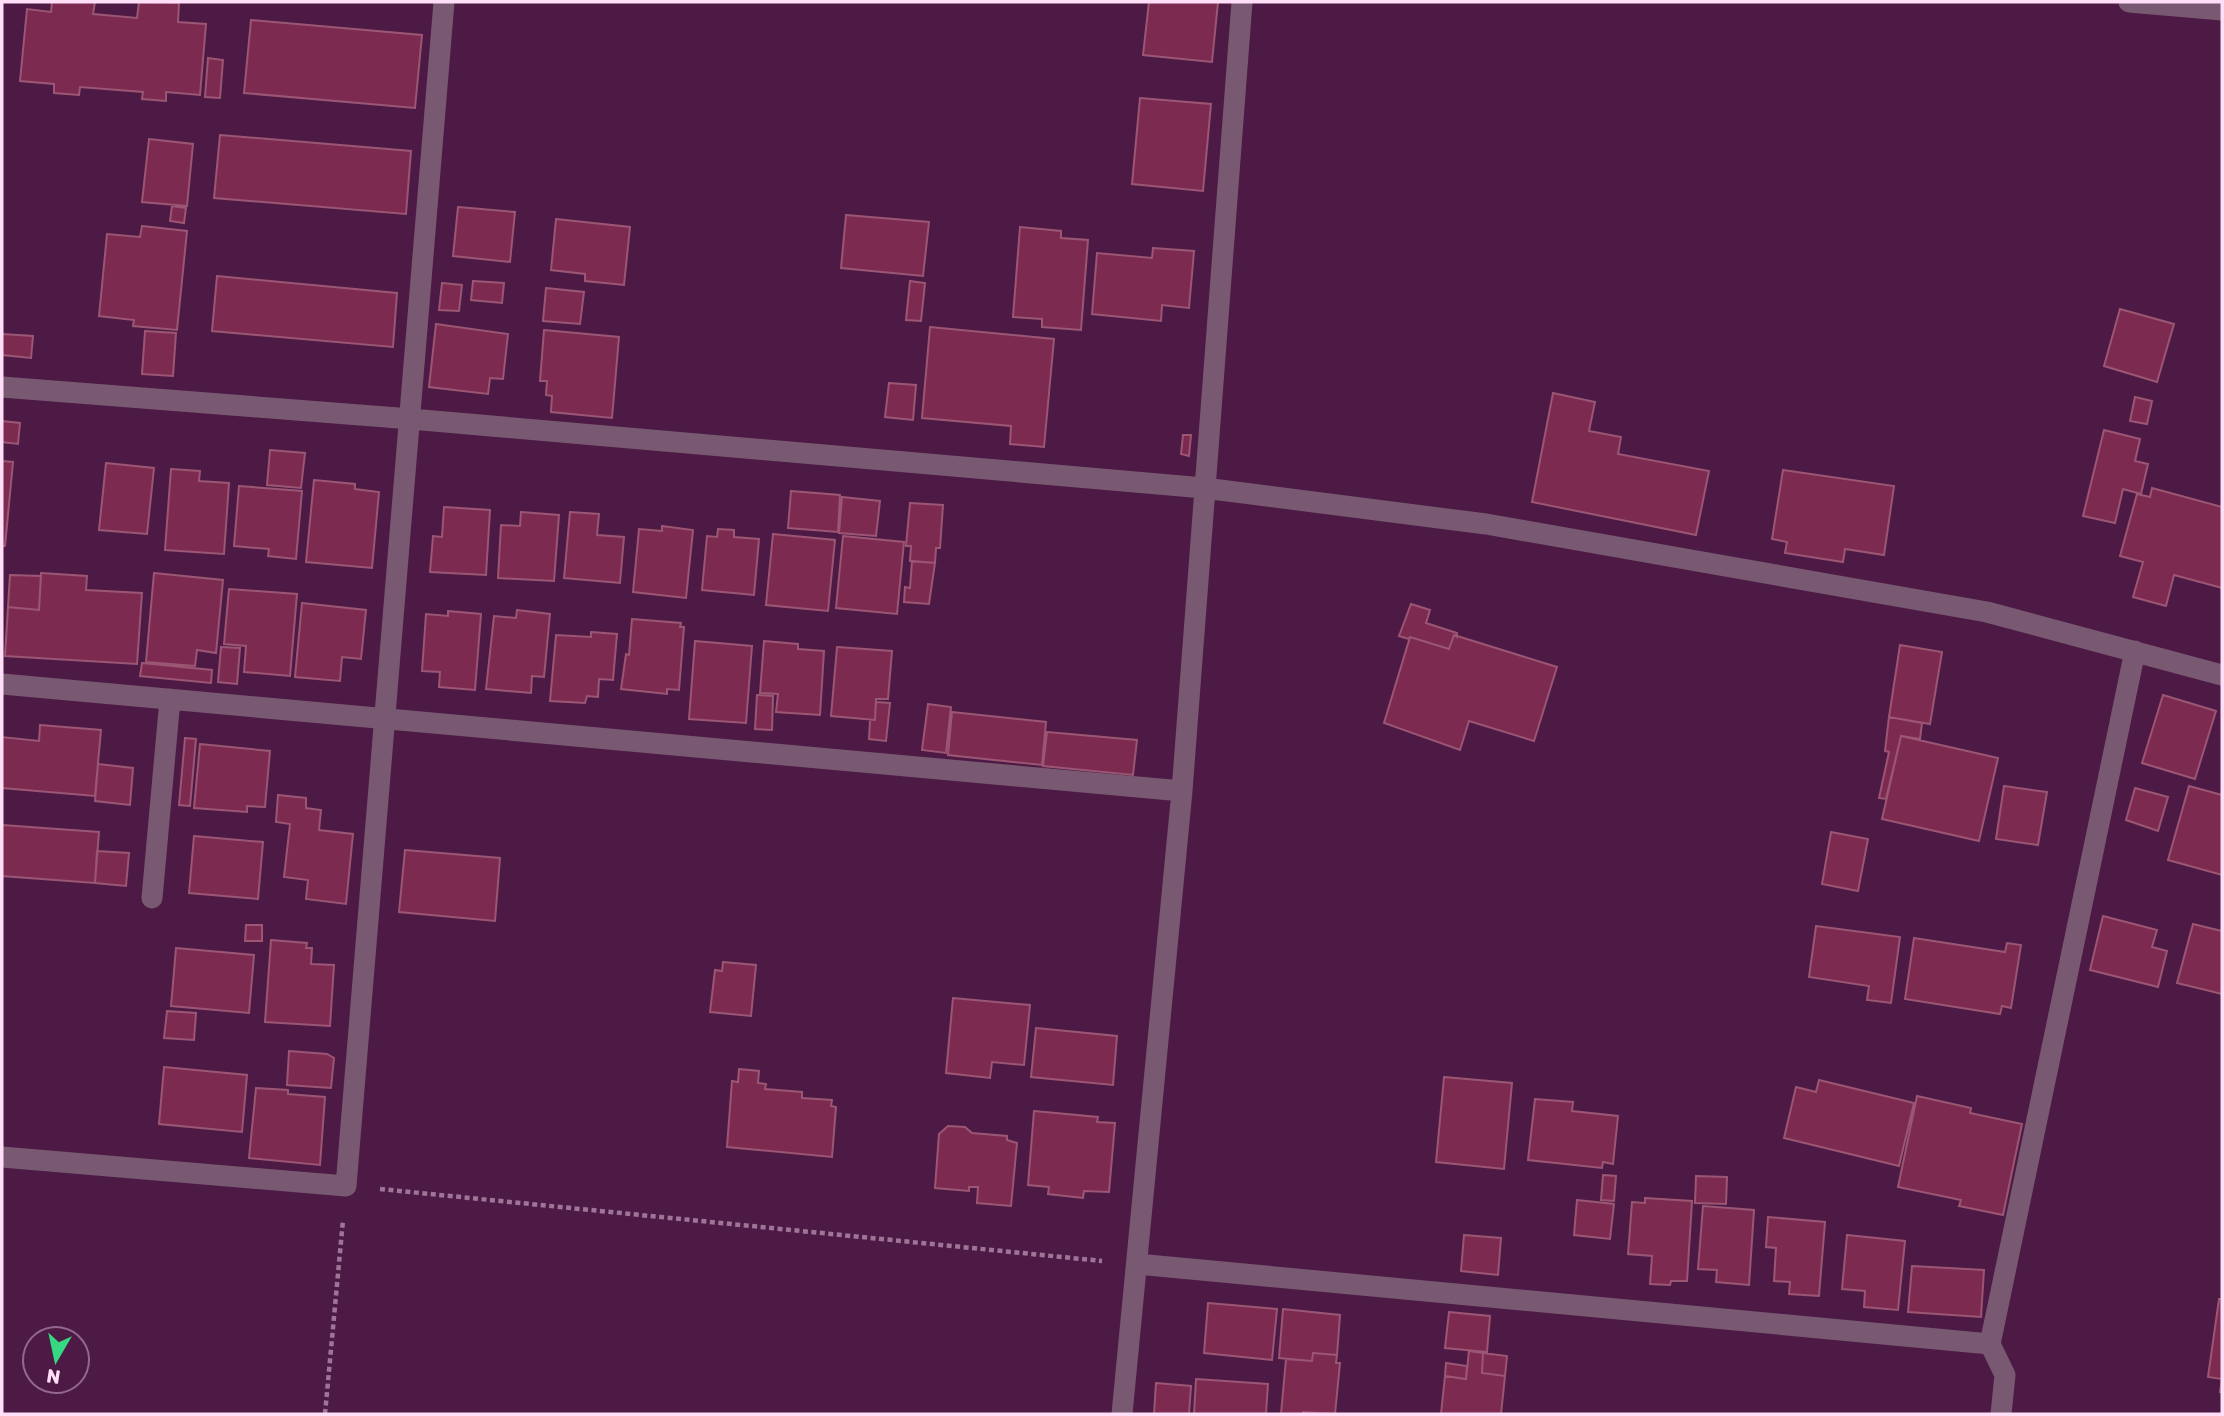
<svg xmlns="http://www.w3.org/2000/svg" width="2224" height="1416" viewBox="0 0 2224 1416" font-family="Rubik,sans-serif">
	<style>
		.building { fill: #7d2a51; stroke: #9b5673; stroke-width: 2 }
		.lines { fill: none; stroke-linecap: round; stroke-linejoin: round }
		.path { stroke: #9f7597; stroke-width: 4.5; stroke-dasharray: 5 3.5; stroke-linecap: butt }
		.minor { stroke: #785971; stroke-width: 21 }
	</style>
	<rect width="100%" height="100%" fill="#4d1a45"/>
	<path class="building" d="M52,2H95L93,14L137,18L139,2L179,3L178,22L206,24L200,95L166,92V101L142,99L143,92L80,87L79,95L54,93V84L20,81L27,9L51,12Z
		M1149,2H1218L1212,62L1143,55Z
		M251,20L422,35L415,108L244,93Z
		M208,58L223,60L220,98L205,97Z
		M1140,98L1211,104L1203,191L1132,184Z
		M220,135L411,151L406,214L214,198Z
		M149,139L193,144L187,206L142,202Z
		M172,206L186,208L184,223L170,221Z
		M458,207L515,212L510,262L453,256Z
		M846,215L929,222L923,276L841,268Z
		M556,219L630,227L624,285L585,281V274L551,270Z
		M142,226L187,231L177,330L133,326L134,320L99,316L107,234L140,237Z
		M1020,227L1061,231V238L1088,240L1081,330L1042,327V319L1013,317Z
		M1153,248L1194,251L1189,308L1162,305L1161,321L1092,314L1097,253L1152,258Z
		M217,276L397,293L393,347L212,331Z
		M473,281L504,283L502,303L471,300Z
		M910,281L925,283L921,321L906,320Z
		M442,283L462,285L459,311L439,310Z
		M546,288L584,292L580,324L543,321Z
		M2120,309L2174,324L2157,382L2104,366Z
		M436,324L508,334L503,379L490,378L488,394L429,387Z
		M930,327L1054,339L1044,447L1010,444L1011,426L922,418Z
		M544,330L619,337L612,418L551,412L552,396L546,395L547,381H540Z
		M145,331L176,333L173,376L142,374Z
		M2,334L33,336L31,358L2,355Z
		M889,383L916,385L913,420L885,417Z
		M1553,393L1595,402L1589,431L1621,437L1618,454L1709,471L1696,535L1532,502Z
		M2135,397L2152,401L2147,424L2130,421Z
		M2,421L20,423L18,444L2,442Z
		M2104,430L2140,439L2135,461L2148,464L2141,494L2123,489L2115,523L2083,516Z
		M1183,435H1191L1189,456L1181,454Z
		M270,450L305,453L301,488L267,485Z
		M2,461L13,462L5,546H2Z
		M106,463L154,468L147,534L99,530Z
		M171,469L200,471L199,481L229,483L224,554L165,550Z
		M1783,470L1894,486L1884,555L1845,549L1843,562L1785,553L1787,542L1772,539Z
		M314,480L355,484V489L379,492L372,568L306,562Z
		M239,486L302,491L296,559L268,556L269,549L234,546Z
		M2152,488L2222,507V588L2174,575L2166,606L2133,597L2143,562L2120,556L2137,494L2150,497Z
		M791,491L840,495L838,532L788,528Z
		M842,497L880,501L876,536L839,533Z
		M910,503L943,505L940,548H936L935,563L910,561L911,546H906Z
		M444,507L490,510L486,575L430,572L433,536L442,537Z
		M521,512L559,515L554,581L498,578L501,525L520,526Z
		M570,512L599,514L597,535L624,537L620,583L564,578Z
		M662,526L693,530L686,598L633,592L639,529L662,531Z
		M718,529L734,530V537L759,539L754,595L702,590L707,536L717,537Z
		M773,534L835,540L828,611L766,605Z
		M843,536L904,542L897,614L836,608Z
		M912,561L935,563L929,604L904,602L905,587L910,588Z
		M41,573L87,576L86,590L142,593L137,664L5,656L8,607L39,610Z
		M154,573L223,580L216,653L197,650L195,666L146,662Z
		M10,575L41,576L39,610L8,607Z
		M229,589L297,594L290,676L244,672L246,646L224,644Z
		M302,603L366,610L361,659L342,657L340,681L295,677Z
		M1411,604L1430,610L1426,623L1457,633V637L1454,635L1449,649L1410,637L1409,639L1399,636Z
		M517,610L550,614L544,677L532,676L531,693L486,689L494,616L516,618Z
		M448,611L481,614L475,690L439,687L440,672L422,671L426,614L448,616Z
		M632,619L681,623L680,627H684L679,690L667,689V694L621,689L626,654L629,655Z
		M591,632L617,634L613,680L599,679L598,697L587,696L585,703L550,701L556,635L591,637Z
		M1454,635L1557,667L1534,741L1469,721L1460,750L1384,723L1410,637L1449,649Z
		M695,641L752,646L746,723L689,719Z
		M764,641L798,644V649L824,651L820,715L776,712L778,694L760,693Z
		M1900,645L1942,652L1930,724L1889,717Z
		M221,647L240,648L237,684L218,682Z
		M837,647L892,651L888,699H876L875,720L831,716Z
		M142,663L212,670L211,683L140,676Z
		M757,695L773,696L772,730L755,729Z
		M2163,695L2216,711L2195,779L2142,763Z
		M876,702L890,703L886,741L869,739L870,720H875Z
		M928,704L951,707L946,753L922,750Z
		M952,712L1046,722L1042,765L948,755Z
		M1889,717L1922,723L1920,739L1901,736L1886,799L1879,798L1889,752L1885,751Z
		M40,725L101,730L95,796L2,788V737L39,741Z
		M1047,732L1137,740L1133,775L1043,766Z
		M1901,736L1998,758L1979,841L1882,819Z
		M185,738L196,739L190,806L179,805Z
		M200,744L270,751L265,807L247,806V812L194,808Z
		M98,764L133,768L130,805L95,801Z
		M2004,786L2047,792L2038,845L1996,839Z
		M2189,786L2222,795V875L2168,860Z
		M2135,788L2168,797L2158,831L2126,820Z
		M278,795L306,798V808L321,810L319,830L353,834L346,904L306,899L308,880L284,877L290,824L276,822Z
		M2,825L99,832L95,883L2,876Z
		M1831,832L1868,839L1858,891L1822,884Z
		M194,836L263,842L258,899L189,893Z
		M405,850L500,858L495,921L399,912Z
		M97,851L129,853L126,886L95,883Z
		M2103,916L2157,930L2152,947L2167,951L2158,987L2090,970Z
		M2193,924L2222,931V994L2177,983Z
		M246,925H262V941H245Z
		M1816,926L1900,937L1891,1003L1867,1000L1869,986L1809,977Z
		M1914,938L2005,952L2007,943L2021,945L2011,1008L2002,1006L2000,1014L1905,999Z
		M271,940L307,943L306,948H312L311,964L334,965L330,1026L265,1022Z
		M176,948L254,955L249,1013L171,1006Z
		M723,962L756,965L751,1016L710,1012L715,970L722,971Z
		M953,998L1030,1005L1024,1065L992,1062L990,1078L946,1073Z
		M167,1011L196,1013L194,1040L164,1038Z
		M1036,1028L1117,1036L1113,1085L1031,1077Z
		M289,1051L327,1054L334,1058L331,1088L287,1085Z
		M164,1067L247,1075L242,1132L159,1124Z
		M739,1069L759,1071L758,1083L766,1084L765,1089L802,1092V1098L832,1100L831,1106L836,1107L832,1157L727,1147L732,1081L738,1082Z
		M1444,1077L1512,1083L1504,1169L1436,1162Z
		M1819,1080L1914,1103L1899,1166L1784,1138L1796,1087L1816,1092Z
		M256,1088L288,1090V1094L325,1097L320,1165L249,1158Z
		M1917,1096L1971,1108L1970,1113L2022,1124L2003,1215L1959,1206L1961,1200L1898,1187Z
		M1535,1099L1573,1102L1572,1111L1618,1116L1613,1164L1603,1162L1602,1168L1528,1160Z
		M1034,1111L1098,1117L1097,1122L1115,1123L1109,1192L1084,1191L1083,1198L1048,1194L1049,1187L1028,1185Z
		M948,1126L965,1127L972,1133L1007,1136V1140L1017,1143L1011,1206L977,1203L978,1187H969V1191L935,1188L939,1134Z
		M1603,1175L1616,1176L1614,1201L1601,1200Z
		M1696,1176L1727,1177L1726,1204L1695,1203Z
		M1645,1198L1692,1201L1687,1281H1671L1670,1285L1650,1284L1652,1256L1628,1254L1632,1202L1645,1203Z
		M1577,1200L1614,1204L1610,1239L1574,1235Z
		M1703,1206L1754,1210L1749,1285L1716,1282L1717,1270L1698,1269Z
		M1768,1217L1825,1222L1819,1296L1789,1294L1790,1282L1774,1281L1776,1248L1766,1247Z
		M1464,1235L1501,1238L1498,1275L1461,1271Z
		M1847,1235L1905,1241L1898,1310L1864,1307L1865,1291L1842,1289Z
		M1912,1266L1984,1270L1981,1317L1908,1312Z
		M2219,1299H2222V1392H2220L2222,1379L2208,1377Z
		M1208,1303L1277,1309L1272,1360L1204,1353Z
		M1283,1309L1340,1315L1337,1355L1313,1353L1312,1361L1279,1358Z
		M1449,1312L1490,1316L1487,1352L1445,1348Z
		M1469,1351L1483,1353L1482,1373L1505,1376L1501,1414H1441L1445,1376L1466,1379Z
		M1313,1353L1337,1355L1336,1363H1340L1335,1414L1303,1412V1414H1281L1286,1359L1312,1361Z
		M1483,1353L1507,1356L1505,1376L1482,1373Z
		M1446,1363L1467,1366L1466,1379L1445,1376Z
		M1196,1379L1268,1384L1266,1414H1194Z
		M1156,1383L1191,1386L1189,1414H1154Z"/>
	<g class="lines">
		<path class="path" d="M380,1189L1102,1261
			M325,1414L343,1220"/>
		<path class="minor" d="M2129,2L2222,10
			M2,387L411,419L1204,488L1486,524L1987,612L2222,675
			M2,684L1182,791
			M152,898L170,699
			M2,1157L346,1186L444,2
			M1137,1264L1990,1344L2005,1375L2001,1414
			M1990,1344L2135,651
			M1122,1414L1182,791L1242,2"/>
	</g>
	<rect width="2224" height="1416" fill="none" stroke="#ffdef7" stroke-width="7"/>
	<g transform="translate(56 1360) rotate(189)"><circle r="33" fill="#4d1a45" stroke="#94688c" stroke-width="2"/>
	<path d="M0-5L12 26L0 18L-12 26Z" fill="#36d881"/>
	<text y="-10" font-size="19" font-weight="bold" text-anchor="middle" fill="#ffdef7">N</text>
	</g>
</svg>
